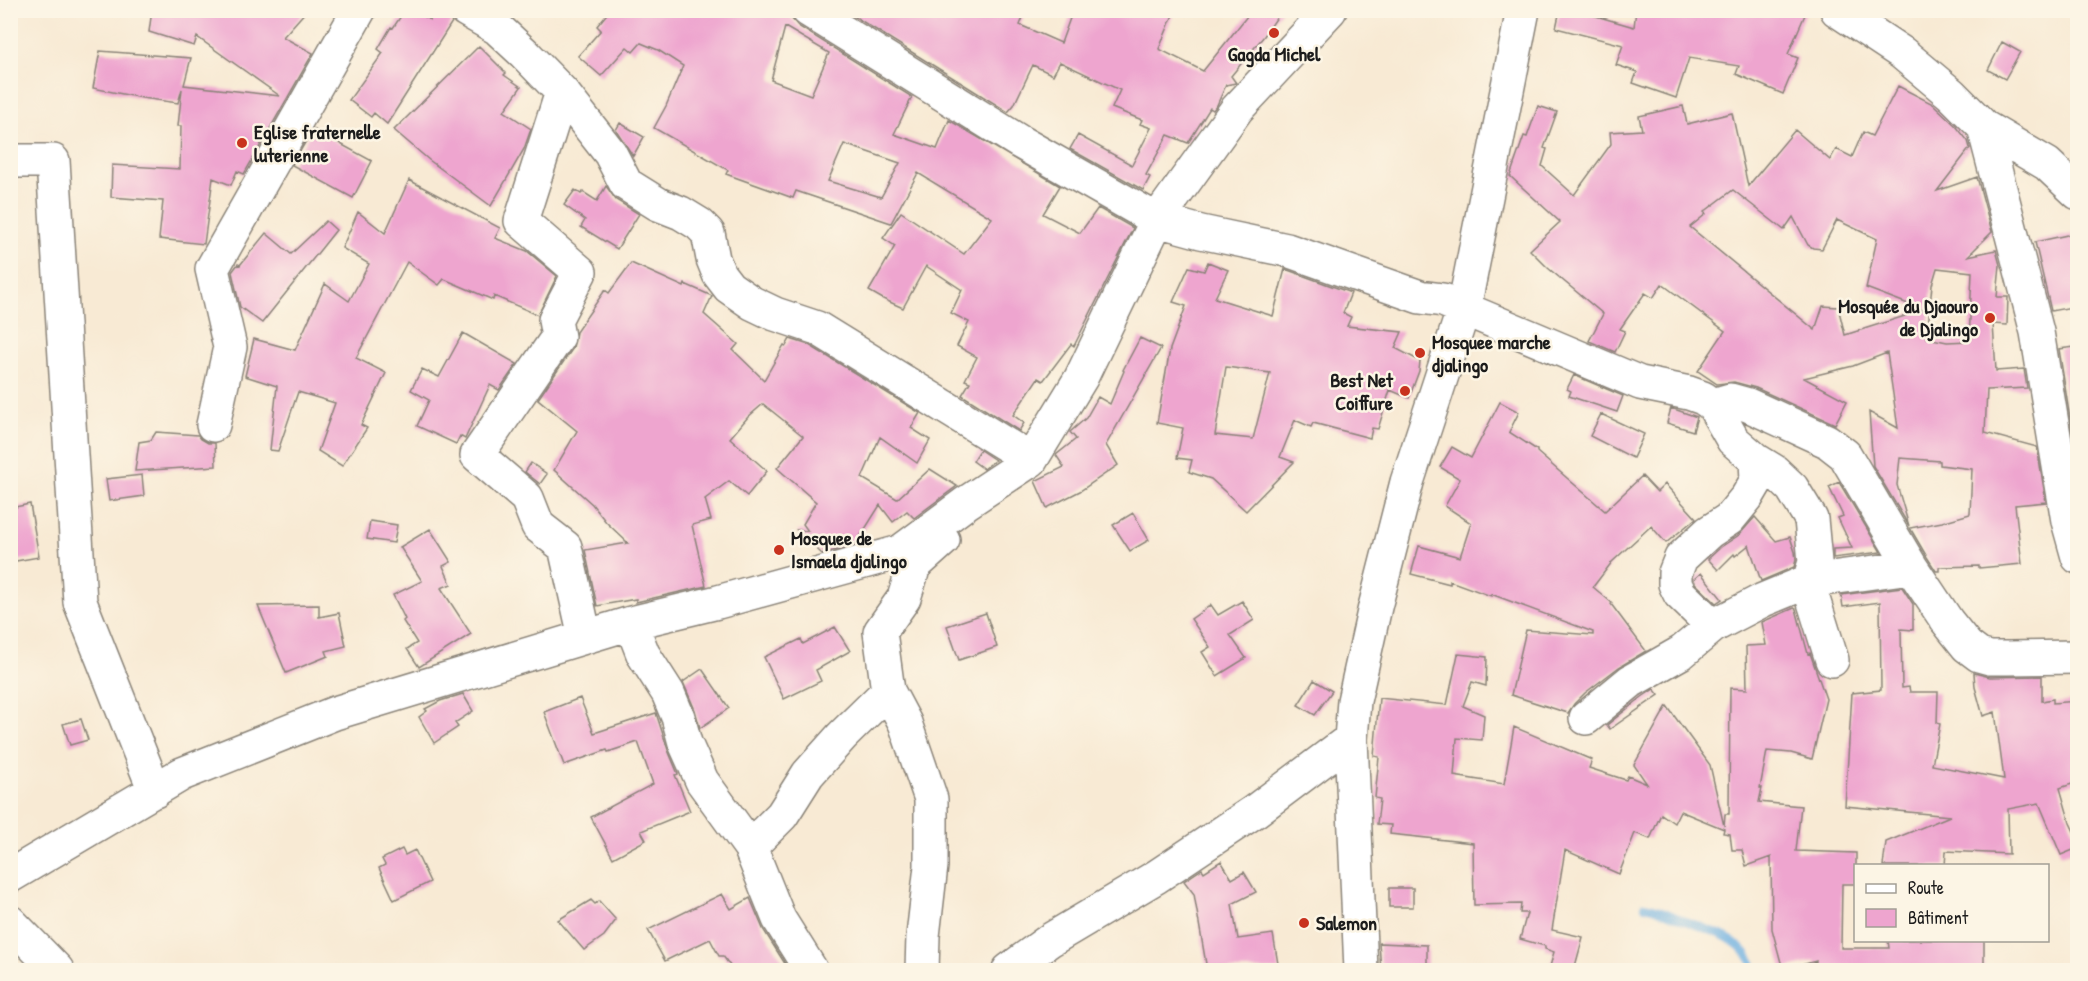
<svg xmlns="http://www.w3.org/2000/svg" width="2088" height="981" viewBox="0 0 2088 981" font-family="'Patrick Hand',sans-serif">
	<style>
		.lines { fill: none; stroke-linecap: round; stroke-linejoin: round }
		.stream { stroke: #6cafe1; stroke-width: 8 }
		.building { fill: #eea5cf; fill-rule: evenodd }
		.minor-casing { stroke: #8a8378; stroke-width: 36 }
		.minor { stroke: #fff; stroke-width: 33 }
		.poi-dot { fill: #c8321e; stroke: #fcf5e5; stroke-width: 2 }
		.labels { text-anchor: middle; stroke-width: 5; stroke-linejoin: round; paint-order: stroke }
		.poi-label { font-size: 20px; font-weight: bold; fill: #1c1c1c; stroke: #fcf5e5; text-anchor: start }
	</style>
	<rect width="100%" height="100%" fill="#fcf5e5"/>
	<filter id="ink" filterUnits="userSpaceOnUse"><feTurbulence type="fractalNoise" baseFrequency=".0167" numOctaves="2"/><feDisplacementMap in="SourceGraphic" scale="12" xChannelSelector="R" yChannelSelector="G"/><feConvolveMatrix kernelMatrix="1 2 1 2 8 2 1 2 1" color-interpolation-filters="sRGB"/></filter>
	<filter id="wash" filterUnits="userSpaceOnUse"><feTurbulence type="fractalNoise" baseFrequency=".008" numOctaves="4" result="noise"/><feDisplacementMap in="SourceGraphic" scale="24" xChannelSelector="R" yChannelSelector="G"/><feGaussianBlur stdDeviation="1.35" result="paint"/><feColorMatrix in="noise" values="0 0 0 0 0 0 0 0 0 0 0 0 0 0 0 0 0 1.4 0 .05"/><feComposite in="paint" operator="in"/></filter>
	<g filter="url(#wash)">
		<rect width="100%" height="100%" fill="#f8ead4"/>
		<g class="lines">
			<path class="stream" d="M1645,906C1660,909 1671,915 1685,921C1713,932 1745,938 1755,970"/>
		</g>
		<g id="blocks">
			<path class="building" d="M152,10H307L283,37L313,53L244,174L237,171L231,185L213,178L204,244L159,239L163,201L111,197L112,165L180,169L181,126H178L182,89L178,103L142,98L93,88L100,51L191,58L184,85L280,96L197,37L194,46L149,32Z
				M405,10H414L430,20L435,10H443L448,14L452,22L387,124L374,113L371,117L349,100L383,53L378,49L391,27L393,28Z
				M610,10H789L792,19L798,26L912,97L894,134L937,149L949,120L1060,186L1043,214L1080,233L1098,208L1133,228L1074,346L1071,344L1043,381L1038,378L1013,415L1024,423L1019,431L962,395L970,382L965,380L977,357L957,346L969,322L951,313L962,290L926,266L903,308L883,299L869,291L895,246L883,238L901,212L964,254L992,218L918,173L891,223L796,191L793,198L726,174L728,170L654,128L666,106L683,66L658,50L641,43L633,52L627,47L601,76L578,56L601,30L597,26ZM785,27L829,53L811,95L771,80ZM844,144L900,163L881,197L828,181Z
				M844,10H1026L1020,25L1061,43L1073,10H1175L1159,49L1203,71L1252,10H1282L1264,36L1231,76L1236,83L1226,85L1217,105L1213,110L1210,108L1188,143L1168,135L1146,175L1150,177L1143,190L1070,149L1078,135L1132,165L1151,128L1140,124L1142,120L1112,108L1120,90L1060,62L1053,75L1033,65L1014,105L1008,112Z
				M1560,10H1575L1634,27L1636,10H1807L1788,54L1798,58L1783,94L1736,74L1739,66L1689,58L1676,98L1633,83L1637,72L1616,65L1623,45L1556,28Z
				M2002,42L2020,52L2005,79L1988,70Z
				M479,46L506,73L504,75L521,87L504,111L531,129L524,149L491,206L429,160L394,130Z
				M1898,86L1933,104L1956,126L1968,141L1970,148L1937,191L1977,177L1992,232L1968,256L1996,250L2000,265L1997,297H2008L2007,325L1993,324L1996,371L2024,369L2027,388L1987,390L1985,433L2037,447L2046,502L2015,505L2022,564L1979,568V566L1939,567V571H1936L1927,557L1910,528L1942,522L1970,514L1972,469L1940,465V461L1900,458L1897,485L1909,526L1873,466L1869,412L1898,428L1887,353L1853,366L1804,378L1847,401L1835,424L1756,388L1734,382L1717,384L1698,371L1725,331L1662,284L1653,298L1645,293L1620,329L1625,331L1615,352L1589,341L1603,314L1548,268L1530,250L1560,222L1510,176L1524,136L1527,137L1538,106L1557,112L1544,148L1547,149L1542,166L1574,195L1611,144L1610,132L1642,130L1639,116L1683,106L1687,124L1732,113L1748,186L1795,130L1830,160L1836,149L1852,157L1863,132L1872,136ZM1733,190L1784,230L1793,217L1808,245L1813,248L1822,249L1837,220L1877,239L1866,288L1924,310L1845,335L1838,307L1823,306L1815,330L1690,227L1706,214L1704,212ZM1937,268L1972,272L1969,341L1947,342L1927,338L1932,285Z
				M620,123L644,137L633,156L616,130Z
				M313,129L372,161L353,198L292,165Z
				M409,180L500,228L495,238L527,251L557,276L538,315L494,296L493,300L444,279L439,285L407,262L356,358L386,373L361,425L367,428L342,466L318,451L335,403L298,392L278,451L270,450L277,386L245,376L254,339L295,350L325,284L349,301L369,264L342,248L358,212L385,233Z
				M606,186L616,200L639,214L617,249L581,227L585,220L564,205L575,190L581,194L583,192L597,201Z
				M326,221L336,230L262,323L240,307L232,272L238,264L240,265L266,233L291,254Z
				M2072,234L2078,260V306L2051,311L2035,242Z
				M1208,262L1228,270L1215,298L1273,316L1285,269L1351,293L1343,313L1351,317L1347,326L1402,332L1395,348L1420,361L1419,371L1409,398L1390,390L1378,429L1372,428L1370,438L1313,423L1311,427L1295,420L1280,457L1294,462L1246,511L1211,479L1189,472L1192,460L1177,458L1183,428L1157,423L1170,349L1186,306L1173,302L1189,267L1204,271ZM1226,367L1270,373L1253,439L1215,435Z
				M631,263L684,287L685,284L712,296L704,314L738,344L733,350L764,380L784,345L786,346L790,339L809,345L920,413L911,428L930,440L917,463L880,437L862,478L897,499L930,469L957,486L914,518L907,511L893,522L880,505L855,545L822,554L797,530L808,531L803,524L816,502L777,468L803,436L763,404L748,417L730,438L767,471L747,496L729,481L705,499L711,520L692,525L706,586L636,602V599L597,606L585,550L628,543L606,522L592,504L554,470L577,431L538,399L573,348L576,332L605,290L609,293Z
				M463,333L517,364L499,390L490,385L465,439L460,436L456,444L417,426L429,400L411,390L422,369L439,377Z
				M1140,338L1161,348L1106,445L1118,465L1080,491L1047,508L1035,481L1064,467L1056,455L1076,439L1070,432L1086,418L1098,397L1110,404L1124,371L1123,370Z
				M2075,347L2078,366L2076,456L2059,349Z
				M1574,375L1623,396L1617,412L1569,396L1571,391L1567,389Z
				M1500,402L1519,412L1509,432L1537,450V452L1605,511L1642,476L1657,492L1665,484L1696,518L1666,543L1651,526L1612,562L1593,587L1612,603L1611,604L1646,651L1619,667L1585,693L1574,704L1568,713L1511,695L1526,630L1593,635V632L1491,594V596L1450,581V584L1411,574L1419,546L1460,557L1471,523L1445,506L1460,479L1440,467L1452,447L1471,458Z
				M1671,408L1697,417L1693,431L1667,423Z
				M1601,414L1644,434L1633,458L1590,436Z
				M156,432L198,435L201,439L208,443H215L216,466L135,471L139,442L151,440Z
				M980,450L995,460L984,469L973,461Z
				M531,463L547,474L540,484L525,472Z
				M142,475L144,496L109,501L106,479Z
				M1839,482L1881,552L1833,558V549L1852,548L1838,518L1843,516L1829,487Z
				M30,504L39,557L10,562V508Z
				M1133,513L1149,540L1130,551L1113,525Z
				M1755,517L1776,541L1790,537L1795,552L1796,560L1794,567L1761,581L1749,545L1735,556L1734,554L1718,570L1708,559L1721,547L1739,535Z
				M370,521L397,525L394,543L367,539Z
				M430,529L451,562L443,566L451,584L441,588L471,634L419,667L407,649L417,643L403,621L405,619L393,595L422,581L400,547Z
				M1701,573L1722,599L1716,603L1695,583L1694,579Z
				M1902,587L1913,604V630L1901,629L1902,688L1909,687L1910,692H1938L1937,723L1940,724L1932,765L2004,779L1995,712L1983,716L1975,687L1974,673L1990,677L2042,676V701L2053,699V703L2078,701V782L2060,788L2070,823L2078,840V848L2061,855L2039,803L2008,809L2009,854L1946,851L1945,866H1883L1886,842L1950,816L1845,806L1852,693L1881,690L1880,602L1843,607L1841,595Z
				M1242,601L1254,620L1230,635L1246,658L1217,676L1202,652L1210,647L1191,619L1211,605L1218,615Z
				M319,605V617L339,613L346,646L326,651L328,656L286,673L258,606Z
				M1794,608L1796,609L1808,654L1810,653L1826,699L1812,759L1791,753L1767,751L1760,788H1762L1759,802L1801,806L1796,851L1856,853V884H1842L1841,948H1889L1888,940H1984V970H1815L1816,961L1783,970L1772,929L1771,857L1746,866L1742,850H1732L1730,834L1723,833L1724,829L1680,811L1674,823L1661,814L1650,839L1635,833L1619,874L1565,850L1552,930L1583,937L1574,970H1549L1554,952L1545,949V946L1520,939L1527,913H1520L1521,904L1474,905L1473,843L1390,834L1391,825L1377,824L1380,799L1375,798L1379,757L1374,756L1379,698L1447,705L1458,654L1487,657L1486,686L1472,682L1463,706L1484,715L1482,740L1457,738L1454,776L1504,784L1514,727L1592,760L1589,768L1626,780L1628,776L1647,784L1634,765L1667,706L1710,765L1724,826L1725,814H1729L1730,688L1747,689L1746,646L1766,645L1762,622Z
				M986,613L997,647L959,660L947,626Z
				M835,627L850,651L816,670L821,681L784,699L764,657L801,639L803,644Z
				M702,669L729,708L700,728L695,710L683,682Z
				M1314,680L1332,691L1315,715L1298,705Z
				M1654,689L1659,695L1610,729L1607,725L1642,697Z
				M463,694L473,711L455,723L458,727L434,743L419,717L427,711L425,709L440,701Z
				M580,698L594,733L656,713L668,750L678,774L675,775L690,811L641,831L646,840L613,858L591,817L653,784L638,742L608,752L607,750L564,765L544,712Z
				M81,719L88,740L70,745L63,724Z
				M402,849L405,855L415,850L430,882L394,900L379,868L385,865L382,859Z
				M1221,861L1232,879L1244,872L1256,892L1232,904L1238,939L1273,934L1279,970H1207L1194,894L1184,881L1202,869L1204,872Z
				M1389,888H1413V907H1389Z
				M722,894L731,909L750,898L763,929L789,970H733L723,956H719L710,939L665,961L648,930Z
				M591,900L595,904L599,901L616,920L604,936L584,950L558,920Z
				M1379,943L1427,945V970H1381Z"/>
		</g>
	</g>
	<g filter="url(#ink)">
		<use href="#blocks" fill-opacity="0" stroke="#8a8378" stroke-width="1.5"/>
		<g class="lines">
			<defs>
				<path id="minor" d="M466,10L497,28L524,53L562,92L610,153L626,184L658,204L681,213L699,224L708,233L713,259L719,274L729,287L752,303L775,314L817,328L1031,460
					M808,10L1020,142L1157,220L1201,232L1287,250L1420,297L1443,300L1640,383L1689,393L1703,398L1713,405L1733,440L1756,460L1774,471L1792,488L1811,519L1815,562L1809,581L1813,599L1832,660
					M1837,10L1902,53L1951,94L1984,127L2037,332L2068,521L2078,557
					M562,92L521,221L580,272L555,320L558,337L477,455L527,498L538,526L565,547L585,637
					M1984,127L2047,164L2078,193
					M10,161H53L80,602L155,791
					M1713,405L1730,400L1748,405L1827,441L1845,455L1911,567L1947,621L1967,646L1979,655L1990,658H2008L2078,657
					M213,425L230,347L212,269L359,10
					M631,623L643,654L668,693L678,717L685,743L702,781L750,847L779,919L811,970
					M1713,626L1763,600L1809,581L1911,567
					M1586,718L1631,681L1682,652L1713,626L1680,594L1675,584V573L1681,558L1709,532L1729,519L1747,497L1757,480L1756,460
					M750,847L782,815L808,774L842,736L888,691
					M10,876L182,774L335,713L631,623L718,602L900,552L966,503L1031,460L1081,378L1157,220L1237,109L1330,10
					M10,922L57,970
					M922,970L923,936L931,866V799L905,723L888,691L880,632L904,598L914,566L943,540
					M1009,970L1050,940L1156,877L1255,811L1351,739
					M1361,970L1351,739L1354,701L1375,607L1407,482L1464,308L1523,10"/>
			</defs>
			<use href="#minor" class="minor-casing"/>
			<use href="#minor" class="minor"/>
		</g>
	</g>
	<g class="poi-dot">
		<circle cx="1274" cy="33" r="6"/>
		<circle cx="242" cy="143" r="6"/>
		<circle cx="1990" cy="318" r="6"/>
		<circle cx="1420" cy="353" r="6"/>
		<circle cx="1405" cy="391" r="6"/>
		<circle cx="779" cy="550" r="6"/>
		<circle cx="1304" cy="923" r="6"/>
	</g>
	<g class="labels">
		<g class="poi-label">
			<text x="1274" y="61" text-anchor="middle">Gagda Michel</text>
			<text x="254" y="139">Eglise fraternelle<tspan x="254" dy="23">luterienne</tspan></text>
			<text x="1978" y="313" text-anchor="end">Mosquée du Djaouro<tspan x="1978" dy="23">de Djalingo</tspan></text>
			<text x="1432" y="349">Mosquee marche<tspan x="1432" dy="23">djalingo</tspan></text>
			<text x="1393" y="387" text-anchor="end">Best Net<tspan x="1393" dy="23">Coiffure</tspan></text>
			<text x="791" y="545">Mosquee de<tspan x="791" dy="23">Ismaela djalingo</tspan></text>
			<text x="1316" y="930">Salemon</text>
		</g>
	</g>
	<rect width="2088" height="981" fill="none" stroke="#fcf5e5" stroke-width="36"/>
	<rect x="1854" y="864" width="195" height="78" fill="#fcf5e5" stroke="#a29e95" stroke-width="1.5"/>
	<rect x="1866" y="884" width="30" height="9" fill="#ffffff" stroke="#a29e95" stroke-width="1.5"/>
	<text x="1908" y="894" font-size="18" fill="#1c1c1c">Route</text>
	<rect x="1866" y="909" width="30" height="18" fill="#eea5cf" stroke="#a29e95" stroke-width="1.5"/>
	<text x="1908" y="924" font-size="18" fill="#1c1c1c">Bâtiment</text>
</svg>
